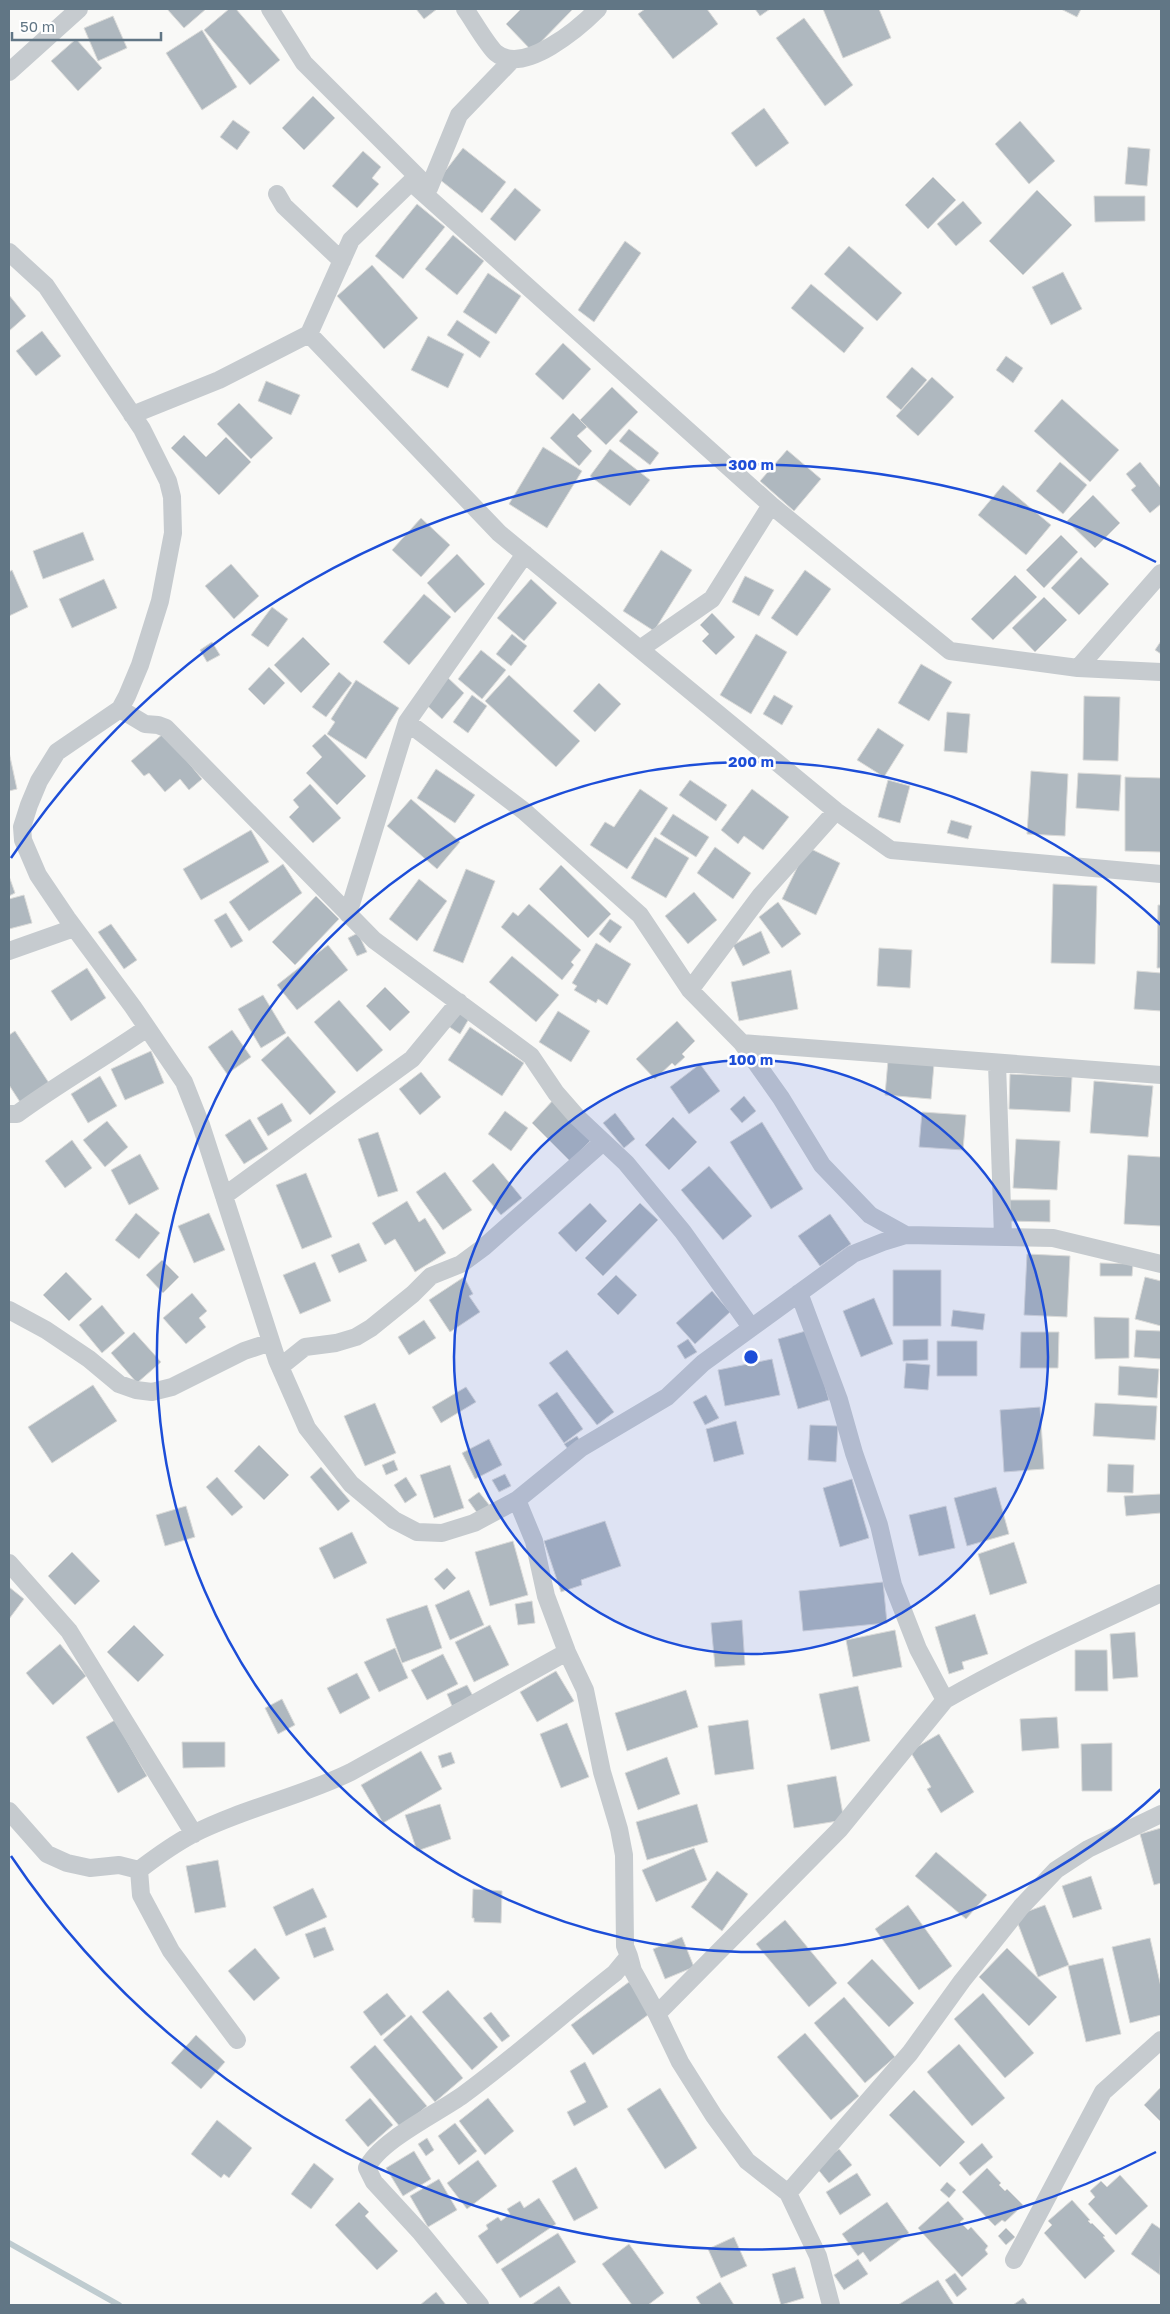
<svg xmlns="http://www.w3.org/2000/svg" width="1170" height="2314" viewBox="0 0 1170 2314" font-family="'Golos Text',sans-serif">
	<style>
		.lines { fill: none; stroke-linecap: round; stroke-linejoin: round }
		.stream { stroke: #bfccd0; stroke-width: 6 }
		.building { fill: #afb8bf; stroke: #dbdbd9 }
		.street { stroke: #c6cbcf; stroke-width: 18 }
		.ring { fill: none; stroke: #1d4ed8; stroke-width: 2.5 }
		.centre { fill: #1d4ed8; stroke: #fff; stroke-width: 2.5 }
		.ring-label { font-size: 15px; text-anchor: middle; font-weight: bold; fill: #1d4ed8; stroke: #fff; stroke-width: 5; stroke-linejoin: round; paint-order: stroke }
	</style>
	<rect width="100%" height="100%" fill="#f9f9f7"/>
	<g class="lines">
		<path class="stream" d="M9,2243L119,2305"/>
	</g>
	<path class="building" d="M167,9H206L184,28Z
		M229,9H236L280,60L250,85L204,30Z
		M416,9H437L424,19Z
		M521,9H573L532,51L506,24Z
		M645,9H707L718,24L673,59L638,14Z
		M755,9H770L760,16Z
		M823,9H879L891,38L843,58Z
		M1061,9H1081L1077,17Z
		M113,16L127,48L98,61L84,28Z
		M804,18L853,85L825,106L776,38Z
		M202,30L237,87L202,110L166,53Z
		M76,39L102,68L78,91L51,61Z
		M313,96L335,118L304,150L282,128Z
		M764,108L789,143L756,167L731,133Z
		M233,120L250,132L237,150L220,137Z
		M1020,121L1055,161L1029,184L995,144Z
		M1128,147L1150,149L1147,186L1125,184Z
		M463,148L506,182L482,213L439,179Z
		M363,151L381,167L372,178L379,184L357,208L332,186Z
		M933,177L956,200L928,229L905,205Z
		M515,188L541,210L515,241L490,219Z
		M1037,190L1072,225L1023,275L989,241Z
		M1094,196H1145V221L1095,222Z
		M963,201L982,223L956,246L937,224Z
		M417,204L445,227L403,279L375,256Z
		M453,235L484,261L457,295L425,269Z
		M625,241L641,253L594,322L578,310Z
		M849,246L902,293L877,321L824,274Z
		M372,265L418,318L384,349L337,296Z
		M1063,272L1082,309L1051,325L1032,287Z
		M488,273L521,296L496,334L463,312Z
		M811,284L864,328L844,353L791,308Z
		M9,295L26,316L9,331Z
		M457,320L490,342L480,358L447,335Z
		M42,331L61,356L36,376L16,351Z
		M428,336L464,354L448,388L411,370Z
		M563,343L591,369L563,400L535,374Z
		M1006,356L1023,368L1013,383L996,370Z
		M912,367L927,380L901,410L886,397Z
		M932,377L954,397L918,436L896,416Z
		M266,381L300,395L291,415L258,401Z
		M612,387L638,412L606,445L580,420Z
		M1062,399L1119,450L1090,482L1034,431Z
		M239,403L273,438L251,459L217,424Z
		M573,413L587,427L577,436L592,451L579,466L550,438Z
		M629,429L659,453L650,465L619,441Z
		M184,435L206,457L226,437L251,462L219,495L171,448Z
		M543,447L582,471L547,528L509,504Z
		M610,449L650,480L630,506L590,476Z
		M787,450L821,479L794,511L760,481Z
		M1060,462L1087,485L1063,514L1036,491Z
		M1140,462L1161,488V504L1150,513L1131,490L1136,486L1126,474Z
		M1003,485L1051,525L1026,555L978,515Z
		M1093,495L1120,523L1095,548L1067,521Z
		M421,518L450,545L421,577L392,550Z
		M83,532L94,560L43,579L33,551Z
		M1061,535L1078,552L1044,588L1026,570Z
		M661,550L692,570L654,631L623,611Z
		M457,554L485,584L455,613L427,583Z
		M1081,557L1109,584L1079,615L1051,588Z
		M231,564L259,596L234,619L205,586Z
		M12,570L28,607L9,616V572Z
		M805,570L831,589L797,636L771,618Z
		M1015,575L1037,597L993,640L971,619Z
		M745,576L774,590L759,616L732,602Z
		M104,579L117,608L72,628L59,599Z
		M531,579L557,603L524,641L497,618Z
		M424,594L451,617L409,665L383,642Z
		M1044,597L1067,620L1035,652L1012,628Z
		M272,607L288,619L268,647L251,635Z
		M712,613L735,637L716,655L702,641L709,634L700,625Z
		M512,634L527,646L511,666L496,654Z
		M756,634L787,652L751,714L720,695Z
		M303,637L330,664L301,693L274,665Z
		M1161,641V654L1155,650Z
		M212,642L220,655L207,662L200,650Z
		M481,650L506,670L482,699L458,679Z
		M921,664L952,682L929,721L898,703Z
		M269,667L285,683L264,705L248,689Z
		M339,672L352,683L326,717L312,707Z
		M445,675L464,693L442,719L422,701Z
		M509,675L580,741L556,767L485,701Z
		M356,680L399,708L366,759L327,734L335,722L331,719Z
		M599,683L621,704L595,732L573,711Z
		M472,695L487,706L468,733L453,722Z
		M774,695L793,706L782,725L763,714Z
		M1084,696L1120,697L1118,761L1083,760Z
		M947,712L970,714L967,753L944,751Z
		M878,728L904,745L884,777L857,760Z
		M164,733L202,779L189,790L180,779L165,792L149,773L144,776L131,761Z
		M325,734L366,776L337,805L306,773L322,757L312,746Z
		M9,752L17,789L9,791Z
		M436,769L475,795L455,823L417,798Z
		M1031,771L1068,774L1065,836L1027,834Z
		M1078,773L1121,775L1119,811L1076,808Z
		M1125,777L1161,778V852L1125,851Z
		M690,780L727,805L716,821L679,795Z
		M888,780L910,786L900,823L878,817Z
		M310,784L341,818L313,843L289,817L299,807L293,800Z
		M640,789L668,808L627,869L590,845L605,822L614,827Z
		M752,789L789,817L763,850L744,836L738,844L721,830Z
		M411,799L460,842L437,869L387,826Z
		M673,814L709,837L696,857L660,834Z
		M951,820L972,826L968,839L947,833Z
		M251,830L269,862L201,900L183,869Z
		M655,837L689,858L666,898L631,878Z
		M715,847L751,873L733,899L697,873Z
		M807,847L840,863L816,915L782,899Z
		M283,864L302,893L249,931L229,902Z
		M561,865L611,914L588,938L539,889Z
		M466,869L495,881L463,963L433,951Z
		M9,876L15,893L9,896Z
		M419,879L447,901L417,941L389,919Z
		M1053,884L1097,886L1095,964L1051,963Z
		M694,892L717,920L688,944L665,916Z
		M24,895L32,923L9,929V899Z
		M316,896L339,919L295,965L272,942Z
		M778,902L801,934L782,948L759,917Z
		M529,904L581,950L571,962L574,965L562,980L501,927L513,912L518,916Z
		M1158,905H1161V968H1157Z
		M226,913L243,941L231,948L214,920Z
		M610,919L622,927L610,943L599,934Z
		M111,924L137,960L124,969L98,932Z
		M761,931L770,953L743,966L733,945Z
		M358,933L367,952L357,956L348,938Z
		M596,943L631,964L607,1005L598,999L596,1003L574,990L577,986L572,983Z
		M328,945L348,970L297,1010L277,985Z
		M879,948L912,950L910,988L877,986Z
		M512,956L559,995L536,1022L489,982Z
		M87,968L106,998L71,1021L51,991Z
		M791,970L798,1009L739,1021L731,982Z
		M1137,971L1161,973V1011L1134,1009Z
		M385,987L410,1012L390,1031L366,1006Z
		M263,995L286,1033L261,1048L238,1009Z
		M339,1000L383,1050L357,1072L314,1022Z
		M457,1010L470,1017L460,1034L448,1026Z
		M558,1011L590,1031L571,1062L539,1042Z
		M677,1021L695,1041L682,1054L685,1057L675,1066L672,1063L655,1079L636,1059Z
		M470,1027L524,1063L502,1096L448,1060Z
		M232,1030L251,1057L227,1074L208,1047Z
		M15,1031L49,1083L20,1102L9,1085V1035Z
		M288,1036L336,1092L310,1115L261,1060Z
		M151,1051L164,1083L125,1100L111,1069Z
		M888,1060L934,1064L931,1099L885,1095Z
		M700,1064L720,1091L689,1114L670,1087Z
		M421,1072L441,1097L420,1115L399,1089Z
		M1010,1074L1072,1077L1070,1112L1009,1109Z
		M100,1076L117,1106L88,1123L71,1094Z
		M1094,1081L1153,1086L1148,1137L1090,1133Z
		M744,1096L756,1111L742,1123L730,1109Z
		M555,1098L594,1137L570,1161L532,1123Z
		M282,1103L292,1121L268,1136L257,1118Z
		M505,1111L528,1128L511,1151L488,1134Z
		M922,1112L966,1115L963,1150L919,1147Z
		M615,1113L635,1139L624,1148L603,1123Z
		M673,1117L697,1142L669,1170L645,1145Z
		M250,1119L268,1149L244,1164L225,1135Z
		M107,1121L128,1147L105,1167L83,1140Z
		M762,1122L803,1189L771,1209L730,1142Z
		M378,1132L398,1191L378,1197L358,1139Z
		M1016,1139L1060,1141L1057,1190L1013,1188Z
		M72,1140L92,1168L65,1188L45,1161Z
		M140,1154L159,1189L129,1205L111,1170Z
		M1128,1155L1161,1157V1226L1124,1224Z
		M493,1163L522,1198L501,1215L472,1181Z
		M709,1166L752,1216L723,1240L681,1190Z
		M445,1172L472,1210L443,1230L416,1192Z
		M306,1173L332,1237L302,1249L276,1185Z
		M1008,1200H1050V1222L1008,1221Z
		M407,1201L419,1222L425,1218L446,1253L415,1272L395,1239L385,1245L372,1223Z
		M590,1203L607,1221L576,1252L558,1233Z
		M640,1203L658,1220L603,1276L585,1258Z
		M136,1213L160,1233L139,1259L115,1240Z
		M209,1213L225,1250L194,1263L178,1226Z
		M830,1214L851,1244L820,1266L798,1236Z
		M359,1243L367,1261L339,1273L331,1255Z
		M1027,1254L1070,1256L1067,1317L1024,1315Z
		M162,1260L179,1277L163,1293L146,1275Z
		M315,1262L331,1301L300,1314L283,1275Z
		M1100,1263L1133,1264L1132,1276H1100Z
		M893,1270H941V1326H893Z
		M66,1272L92,1299L69,1321L43,1295Z
		M616,1275L637,1295L618,1315L597,1294Z
		M464,1277L473,1294L469,1296L480,1312L450,1332L429,1300Z
		M1145,1277L1161,1281V1326L1135,1319Z
		M712,1291L730,1312L695,1344L676,1323Z
		M192,1293L207,1311L199,1318L206,1327L186,1344L163,1318Z
		M874,1298L893,1344L861,1357L843,1311Z
		M102,1305L125,1333L102,1353L79,1325Z
		M953,1310L985,1314L983,1330L951,1326Z
		M1094,1317L1129,1318V1358L1095,1359Z
		M424,1320L436,1338L409,1355L398,1337Z
		M809,1330L829,1400L798,1409L778,1339Z
		M1136,1330L1161,1331V1359L1134,1357Z
		M134,1332L161,1362L137,1383L111,1353Z
		M1021,1332H1059L1058,1368H1020Z
		M688,1339L697,1352L685,1359L677,1346Z
		M928,1339V1360L903,1361V1340Z
		M937,1341H977V1376H937Z
		M567,1350L614,1412L597,1425L549,1363Z
		M772,1359L780,1395L725,1406L718,1370Z
		M906,1363L930,1365L928,1390L904,1388Z
		M1119,1366L1159,1369L1157,1398L1118,1395Z
		M93,1385L117,1421L52,1463L28,1427Z
		M466,1387L476,1402L441,1423L432,1407Z
		M557,1392L583,1429L564,1443L538,1405Z
		M706,1395L719,1418L705,1425L693,1402Z
		M375,1403L396,1453L365,1466L344,1416Z
		M1095,1403L1157,1406L1155,1440L1093,1436Z
		M1040,1407L1044,1469L1004,1472L1000,1410Z
		M736,1421L744,1454L714,1462L706,1429Z
		M810,1425L838,1426L836,1462L808,1460Z
		M577,1436L580,1441L568,1449L564,1444Z
		M489,1439L502,1465L475,1479L462,1453Z
		M259,1445L289,1475L264,1500L234,1471Z
		M394,1460L398,1470L386,1475L382,1465Z
		M1108,1464L1134,1465L1133,1493L1107,1492Z
		M450,1465L464,1508L434,1518L420,1475Z
		M321,1467L350,1501L338,1511L310,1477Z
		M505,1474L511,1486L499,1492L492,1480Z
		M217,1477L243,1507L232,1516L206,1487Z
		M406,1477L417,1495L405,1503L394,1485Z
		M852,1479L869,1538L840,1547L823,1488Z
		M996,1487L1009,1534L967,1546L954,1498Z
		M479,1492L490,1506L478,1514L468,1500Z
		M1161,1494V1513L1126,1516L1124,1496Z
		M186,1506L195,1537L165,1546L156,1515Z
		M946,1506L955,1548L919,1556L909,1515Z
		M605,1521L621,1566L581,1580L582,1585L561,1592L544,1541Z
		M352,1532L367,1563L334,1579L319,1548Z
		M513,1541L528,1595L490,1606L475,1552Z
		M1014,1542L1027,1583L990,1595L978,1554Z
		M72,1552L100,1581L75,1605L48,1576Z
		M447,1568L456,1578L444,1590L434,1579Z
		M883,1582L887,1623L803,1631L799,1591Z
		M9,1587L24,1599L9,1619Z
		M469,1590L484,1625L450,1640L435,1605Z
		M532,1601L535,1623L518,1625L515,1604Z
		M427,1605L442,1648L402,1663L386,1619Z
		M975,1614L988,1654L962,1662L964,1669L949,1674L935,1627Z
		M742,1620L745,1665L715,1667L711,1623Z
		M134,1625L164,1655L138,1682L107,1652Z
		M490,1625L509,1665L474,1682L455,1642Z
		M895,1630L902,1667L853,1677L846,1640Z
		M1135,1632L1138,1677L1113,1679L1110,1634Z
		M60,1644L86,1676L53,1705L26,1673Z
		M395,1648L408,1678L379,1692L364,1662Z
		M1075,1650H1107L1108,1691H1075Z
		M443,1654L458,1684L427,1700L411,1670Z
		M556,1671L574,1701L537,1722L520,1692Z
		M357,1673L370,1698L340,1714L327,1688Z
		M467,1685L473,1696L452,1706L447,1694Z
		M858,1686L870,1741L831,1750L819,1694Z
		M686,1690L698,1727L627,1751L615,1713Z
		M282,1699L295,1725L278,1734L265,1708Z
		M1057,1717L1059,1748L1022,1751L1020,1719Z
		M115,1720L147,1776L118,1793L86,1737Z
		M748,1720L754,1769L715,1775L708,1726Z
		M567,1723L589,1777L561,1788L540,1734Z
		M939,1734L974,1792L941,1813L927,1789L931,1787L910,1751Z
		M182,1742H225V1767L183,1768Z
		M1112,1743V1791H1082L1081,1744Z
		M421,1751L442,1789L383,1823L361,1785Z
		M451,1752L455,1763L442,1768L438,1756Z
		M667,1757L680,1794L638,1810L625,1773Z
		M836,1776L844,1820L794,1828L787,1785Z
		M440,1804L451,1839L417,1851L405,1815Z
		M697,1804L708,1842L647,1860L636,1822Z
		M1161,1828V1883L1154,1885L1140,1834Z
		M694,1848L707,1880L656,1902L642,1870Z
		M936,1852L987,1895L966,1919L915,1876Z
		M218,1860L226,1907L195,1913L186,1866Z
		M717,1871L748,1894L722,1931L691,1907Z
		M1091,1876L1102,1909L1073,1918L1062,1886Z
		M313,1888L327,1917L286,1936L273,1907Z
		M473,1889L502,1891L501,1923L474,1922V1918H472Z
		M908,1905L952,1966L919,1990L875,1929Z
		M1045,1905L1069,1965L1038,1977L1015,1916Z
		M785,1920L837,1983L809,2007L756,1944Z
		M325,1927L334,1950L314,1958L305,1934Z
		M682,1937L694,1967L665,1979L653,1949Z
		M1150,1938L1161,1987V2015L1130,2023L1112,1947Z
		M255,1948L280,1978L254,2001L228,1971Z
		M1007,1948L1057,1997L1029,2026L979,1977Z
		M1103,1958L1121,2034L1086,2042L1068,1966Z
		M872,1959L914,2003L889,2027L847,1983Z
		M629,1982L652,2012L593,2055L571,2025Z
		M448,1990L498,2047L472,2070L422,2012Z
		M387,1993L406,2016L381,2036L363,2012Z
		M983,1993L1034,2053L1005,2078L954,2019Z
		M844,1997L895,2057L865,2083L814,2023Z
		M491,2012L510,2036L502,2042L483,2018Z
		M411,2015L463,2078L435,2102L383,2040Z
		M805,2033L859,2096L831,2120L777,2057Z
		M196,2035L225,2062L201,2089L171,2063Z
		M959,2044L1005,2098L972,2126L927,2072Z
		M375,2045L427,2106L401,2128L350,2067Z
		M585,2062L608,2107L574,2126L567,2112L586,2102L570,2071Z
		M1161,2087V2122L1144,2105Z
		M660,2088L697,2148L665,2169L627,2109Z
		M914,2090L965,2142L940,2167L889,2115Z
		M370,2098L393,2125L368,2147L345,2120Z
		M488,2098L514,2131L485,2155L459,2121Z
		M217,2120L252,2148L229,2178L224,2174L221,2178L191,2154Z
		M455,2123L477,2151L459,2165L438,2136Z
		M427,2138L434,2150L426,2156L418,2144Z
		M982,2143L993,2157L970,2176L959,2163Z
		M839,2149L852,2165L829,2183L816,2167Z
		M414,2151L431,2179L403,2196L386,2168Z
		M478,2160L497,2186L467,2209L447,2183Z
		M314,2163L334,2179L311,2209L291,2194Z
		M576,2167L598,2208L574,2221L552,2181Z
		M987,2168L1001,2183L999,2185L1005,2191L1007,2189L1023,2205L1005,2222L1002,2220L995,2226L962,2192Z
		M857,2173L871,2195L840,2215L826,2192Z
		M1120,2175L1148,2206L1116,2235L1088,2204L1095,2197L1090,2191L1101,2181L1107,2187Z
		M439,2179L457,2210L428,2227L410,2196Z
		M947,2182L956,2190L949,2198L940,2190Z
		M539,2198L556,2224L497,2264L478,2236L488,2229L486,2225L498,2217L501,2221L510,2214L507,2209L520,2201L524,2208Z
		M1072,2200L1090,2220L1088,2221L1091,2224L1092,2223L1105,2236L1103,2237L1115,2251L1085,2279L1044,2233L1052,2225L1048,2221Z
		M948,2201L964,2219L960,2222L968,2230L971,2227L988,2246L985,2250L988,2254L962,2277L918,2228Z
		M359,2202L369,2212L365,2216L398,2251L377,2270L335,2225Z
		M887,2202L909,2233L870,2262L863,2252L858,2256L842,2234Z
		M1152,2223L1161,2229L1160,2275L1131,2254Z
		M1006,2228L1015,2237L1006,2245L998,2236Z
		M558,2233L576,2262L520,2298L501,2269Z
		M734,2237L747,2266L721,2278L708,2249Z
		M629,2244L664,2293L648,2305H632L602,2264Z
		M858,2259L868,2274L844,2290L834,2275Z
		M795,2267L804,2298L781,2305L772,2274Z
		M955,2273L967,2289L957,2297L945,2280Z
		M938,2280L954,2305H898Z
		M720,2282L734,2305H701L696,2297Z
		M559,2286L572,2305H531Z
		M436,2292L446,2305H420Z
		M1023,2298L1028,2305H1013Z"/>
	<g class="lines">
		<path class="street" d="M270,9L304,63L427,186
			M465,9C473,20 487,45 496,53C524,76 580,27 598,9
			M9,72L79,9
			M411,182L771,505L950,651L1078,668L1161,672
			M277,194L284,206L342,261
			M9,252L46,286L142,429L168,481L172,497L173,533L160,601L140,665L127,696L120,709L57,752L39,781L29,805L22,827L23,840L38,875L67,918L133,1007L184,1082L201,1125L277,1360L307,1428L351,1484L394,1520L417,1532L442,1533L474,1523L517,1500L581,1448L667,1397L703,1363L853,1254L883,1242L906,1235L1053,1238L1161,1264
			M309,334L499,533L836,811L891,850L1161,874
			M132,415L219,380L309,334L351,240L411,182L429,188L459,115L513,59
			M640,649L712,599L771,505
			M1078,668L1161,573
			M120,709L145,724L158,725L166,728L374,940L531,1056L556,1093L577,1117L626,1163L683,1232L751,1327
			M407,722L524,811L640,915L690,990L742,1043L781,1098L822,1165L870,1215L906,1235
			M348,914L407,722L525,554
			M9,951L74,928
			M690,990L761,895L836,811
			M742,1043L1161,1075
			M997,1064L1003,1236
			M9,1114H17C59,1083 104,1058 147,1028
			M224,1196L412,1059L459,1002
			M799,1293L839,1400L854,1453L879,1525L893,1585L918,1649L945,1700C1015,1660 1088,1627 1161,1593
			M9,1310L46,1330L89,1359L119,1384L136,1390L152,1392L172,1387L244,1351L271,1342
			M280,1367L305,1347L336,1343L356,1337L371,1328L413,1294L431,1276L461,1264L484,1247L603,1142
			M9,1563L69,1631L194,1834
			M9,1811L47,1854L67,1863L90,1868L119,1865L139,1870C156,1857 174,1844 193,1834C244,1808 300,1797 351,1772L567,1652
			M139,1870L141,1895L171,1951L237,2040
			M629,1956L633,1971L657,2014L680,2062L714,2116L747,2161L788,2193L818,2256L831,2305
			M657,2014L839,1830L945,1700
			M788,2193L910,2053L962,1981L1021,1907L1056,1870L1088,1849L1161,1814
			M1014,2260L1103,2092L1161,2040
			M480,2305L421,2233L374,2182L367,2168C379,2141 438,2113 463,2095C515,2057 564,2013 615,1973L629,1956L625,1946L624,1855L619,1829L602,1772L585,1690L567,1652L546,1596L534,1541L517,1500"/>
	</g>
	<circle cx="751" cy="1357" r="297" fill="#1d4ed8" fill-opacity=".12"/>
	<g class="ring">
		<circle cx="751" cy="1357" r="297"/>
		<path d="M1161 1789A595 595 0 1 1 1161 925"/>
		<path d="M1156 2152A892 892 0 0 1 11 1856M11 858A892 892 0 0 1 1156 562"/>
	</g>
	<circle cx="751" cy="1357" r="8" class="centre"/>
	<g class="ring-label">
		<text x="751" y="470">300 m</text>
		<text x="751" y="767">200 m</text>
		<text x="751" y="1065">100 m</text>
	</g>
	<rect width="1170" height="2314" fill="none" stroke="#617685" stroke-width="20"/>
	<path d="M12 32v8h149v-8" fill="none" stroke="#617685" stroke-width="2.5"/>
	<text x="20" y="32" font-size="15" fill="#617685" stroke="#ffffff" stroke-width="4" paint-order="stroke">50 m</text>
</svg>
